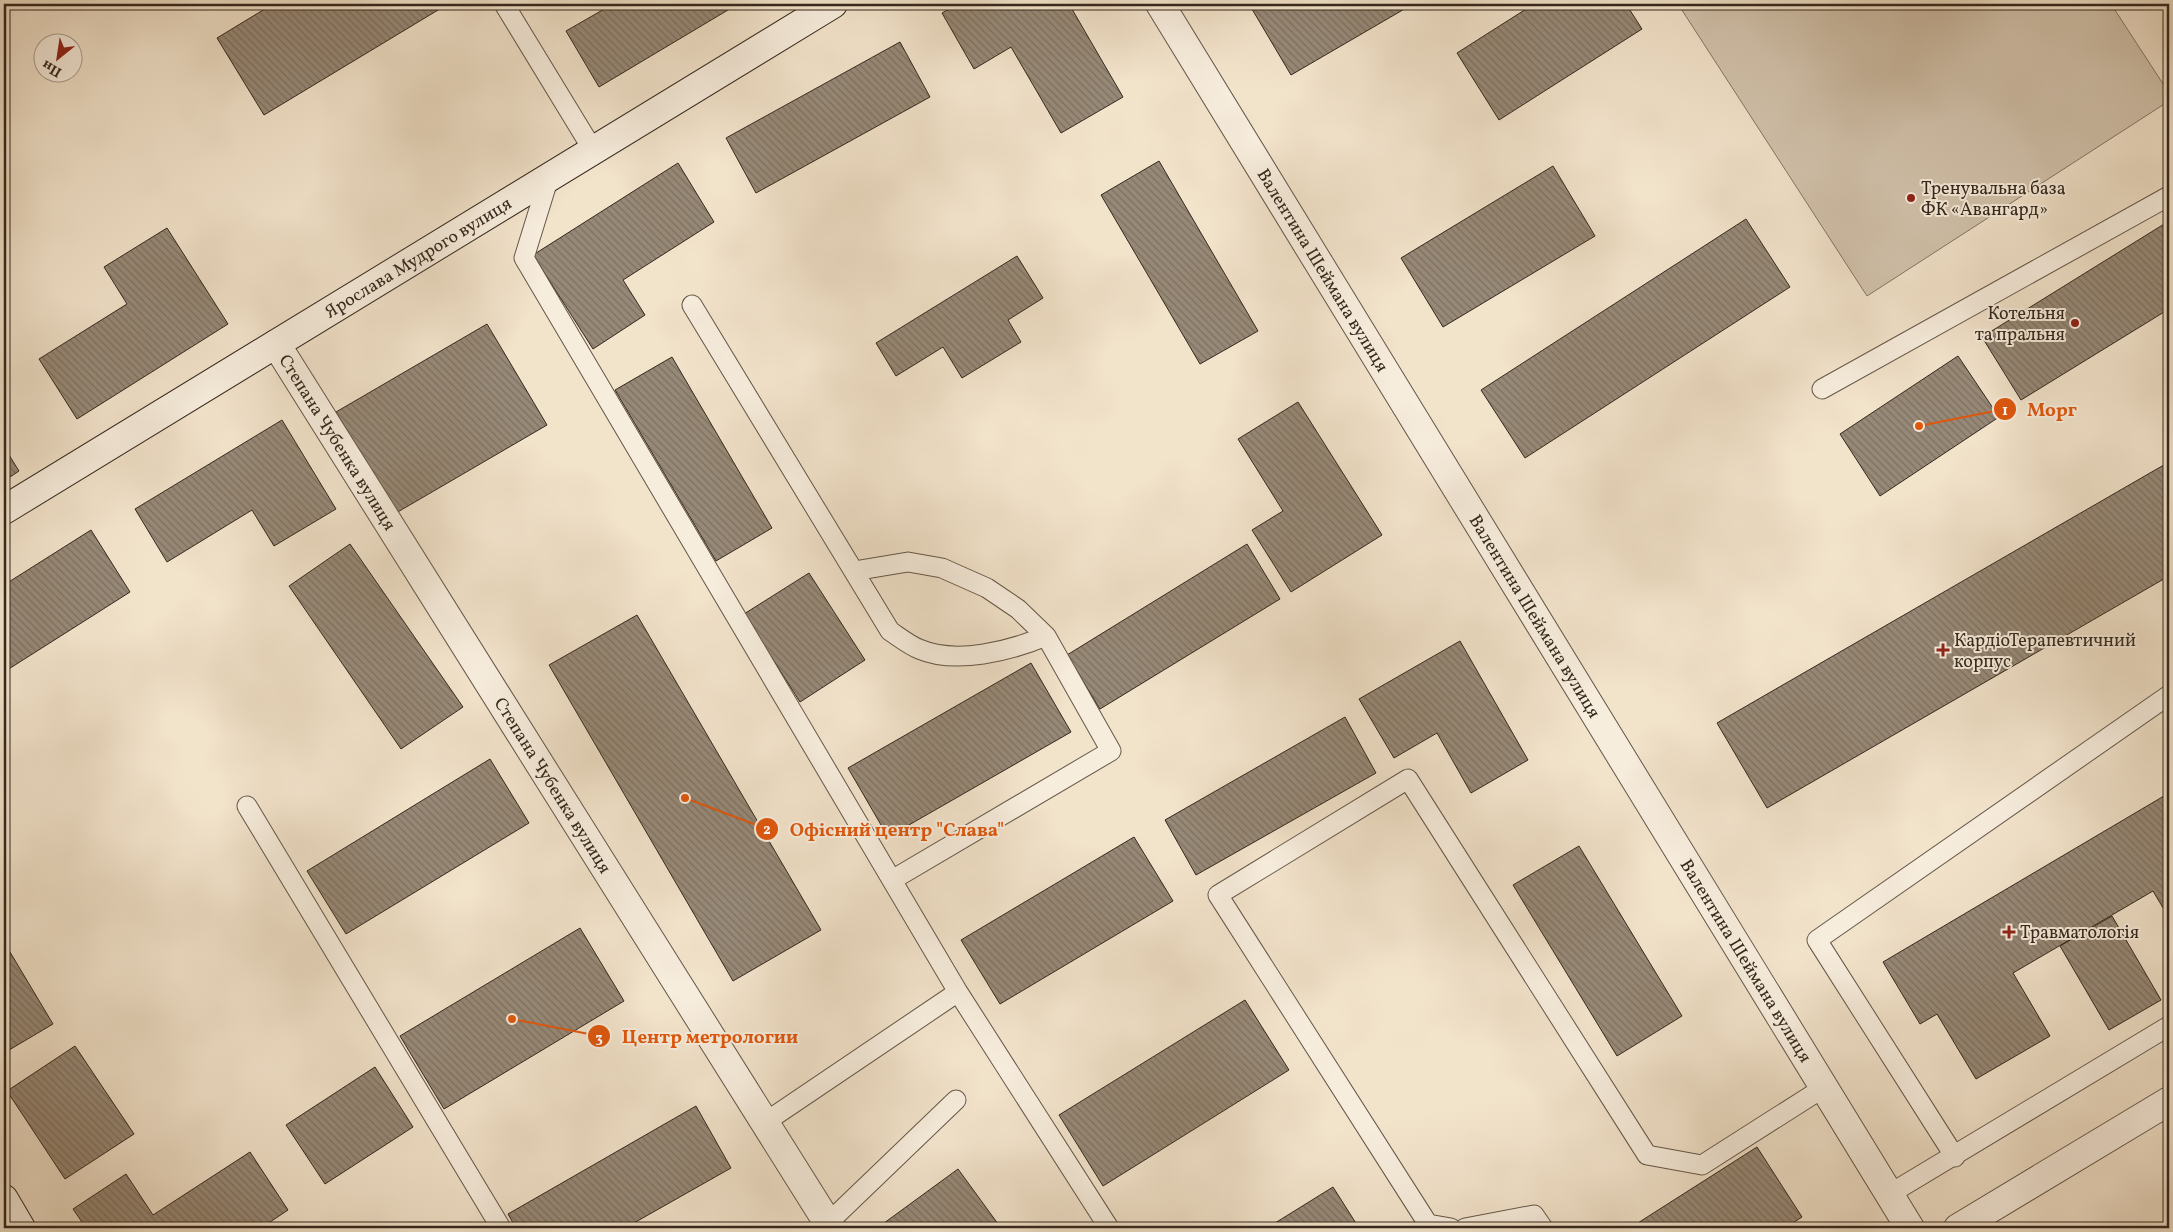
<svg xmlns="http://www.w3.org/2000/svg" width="2173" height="1232" viewBox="0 0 2173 1232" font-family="Vollkorn,serif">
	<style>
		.green { fill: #d2c3ad; stroke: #837665 }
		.building { fill: url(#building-back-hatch); stroke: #34281d }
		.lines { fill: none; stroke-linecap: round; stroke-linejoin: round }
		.lane-casing { stroke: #645748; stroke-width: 21 }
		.street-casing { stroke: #645748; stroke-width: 30 }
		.secondary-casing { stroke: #34281d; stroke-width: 30 }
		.lane { stroke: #f7eddd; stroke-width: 19 }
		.street { stroke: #f7eddd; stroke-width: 28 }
		.secondary { stroke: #f7eddd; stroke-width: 28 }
		.poi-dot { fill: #8f2418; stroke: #f7eddd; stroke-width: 2 }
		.labels { text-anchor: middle; stroke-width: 4; stroke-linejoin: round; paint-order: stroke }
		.poi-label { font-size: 18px; fill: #34281d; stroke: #f7eddd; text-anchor: start }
		.street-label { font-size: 18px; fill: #34281d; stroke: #f7eddd }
		.leader { fill: none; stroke: #df570d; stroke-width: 2 }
		.callout-dot { fill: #df570d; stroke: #f7eddd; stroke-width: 2 }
		.mark-label { font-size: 15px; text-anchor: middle; font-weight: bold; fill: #fff }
		.callout-label { font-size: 19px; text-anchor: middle; font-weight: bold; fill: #df570d; stroke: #f7eddd; stroke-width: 4; stroke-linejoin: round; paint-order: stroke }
	</style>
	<defs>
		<pattern id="building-back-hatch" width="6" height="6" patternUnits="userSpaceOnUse" patternTransform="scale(1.25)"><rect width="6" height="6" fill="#978977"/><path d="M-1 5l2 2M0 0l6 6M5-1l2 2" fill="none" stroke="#7c7061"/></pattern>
	</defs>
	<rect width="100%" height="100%" fill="#f2e3cb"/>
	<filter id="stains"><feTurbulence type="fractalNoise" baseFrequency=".004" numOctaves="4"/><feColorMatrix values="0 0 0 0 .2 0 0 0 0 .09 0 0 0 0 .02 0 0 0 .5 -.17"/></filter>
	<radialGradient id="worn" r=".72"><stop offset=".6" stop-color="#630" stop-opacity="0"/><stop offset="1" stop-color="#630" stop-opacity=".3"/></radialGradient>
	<path class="green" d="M1678,4H2111L2169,93V101L1867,296Z"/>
	<path class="building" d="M273,4H448L264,115L217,38Z
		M613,4H738L599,87L566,31Z
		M958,4H1069L1123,97L1061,133L1011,47L974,69L942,13Z
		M1249,4H1413L1291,75Z
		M1534,4H1626L1642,29L1499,120L1457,53Z
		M900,42L930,97L756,193L726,138Z
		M1159,161L1258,331L1200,364L1101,195Z
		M678,163L714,222L623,280L645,315L593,349L533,255Z
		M1553,166L1595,236L1443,327L1401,258Z
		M1746,219L1790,287L1525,458L1481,390Z
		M2169,221V309L2021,400L1982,337Z
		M167,228L228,324L77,419L39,359L127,304L104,267Z
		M1017,256L1043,298L1008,320L1021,342L962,378L943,347L896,376L876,343Z
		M487,324L547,425L396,513L336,412Z
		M1958,356L1999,417L1880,496L1840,434Z
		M672,357L772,528L716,561L615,390Z
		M1298,402L1382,535L1291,592L1252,530L1283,511L1238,439Z
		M282,420L336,509L274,546L252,510L167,562L135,509Z
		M4,447L19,471L4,481Z
		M2169,462V576L1767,808L1717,723Z
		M91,530L130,592L4,672V585Z
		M350,544L463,707L401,749L289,586Z
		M1247,544L1280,599L1100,709L1067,655Z
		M809,573L865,660L800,702L744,614Z
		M637,615L821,930L733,981L549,665Z
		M1460,641L1528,760L1471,793L1437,733L1394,758L1359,699Z
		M1031,663L1071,732L888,837L848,768Z
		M1345,717L1376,773L1196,875L1165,820Z
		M490,759L529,823L346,934L307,871Z
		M2169,793V918L2153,891L2013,973L2050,1036L1976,1079L1937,1014L1920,1024L1883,962Z
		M1134,837L1173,901L1000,1004L961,940Z
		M1579,846L1682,1016L1617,1056L1513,885Z
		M2112,916L2161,1000L2109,1030L2060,946Z
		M580,928L624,1001L444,1109L400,1036Z
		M4,942L53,1024L4,1053Z
		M1245,1000L1289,1070L1103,1186L1059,1115Z
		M75,1046L134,1134L65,1179L7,1091Z
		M375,1067L413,1127L325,1184L286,1125Z
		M696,1106L731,1168L625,1228H516L508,1214Z
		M1757,1147L1802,1217L1785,1228H1630Z
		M250,1152L288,1210L261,1228H86L73,1209L126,1174L153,1215Z
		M958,1169L1001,1228H882L880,1226Z
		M1333,1187L1359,1228H1267Z"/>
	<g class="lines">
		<defs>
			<path id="lane" d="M504,4L593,150
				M549,177L524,258L958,992L764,1123
				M692,305L890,631C899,637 909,645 919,649C956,665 1010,651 1046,636L1111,751L892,880
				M1822,389L2169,196
				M854,571L908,562L942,568L987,588L1018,609L1046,636
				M247,806L501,1228
				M958,992L1109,1228
				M1955,1157L1817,940L2169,695
				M1888,1195L2169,1026
				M828,1223L956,1100
				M1451,1228L1428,1224L1218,895L1408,779L1647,1155L1702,1165L1823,1088
				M1465,1228L1534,1215L1543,1228"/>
			<g id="street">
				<path id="s1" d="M1160,4L1910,1228"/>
				<path id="s2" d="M276,344L831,1228"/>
				<path d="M1958,1228L2169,1101"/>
			</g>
			<g id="secondary">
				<path id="s3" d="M4,510L833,4"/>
				<path d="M4,1199L21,1228"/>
			</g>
		</defs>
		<use href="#lane" class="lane-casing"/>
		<use href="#street" class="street-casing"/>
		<use href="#secondary" class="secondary-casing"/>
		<use href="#lane" class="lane"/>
		<use href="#street" class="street"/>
		<use href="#secondary" class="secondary"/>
	</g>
	<g class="poi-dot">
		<circle cx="1911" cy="198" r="5"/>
		<circle cx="2075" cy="323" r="5"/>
		<path d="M1940.5 642.5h5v5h5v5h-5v5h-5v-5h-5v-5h5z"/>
		<path d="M2006.5 924.5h5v5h5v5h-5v5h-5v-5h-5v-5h5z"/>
	</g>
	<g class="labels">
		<g class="poi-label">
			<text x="1921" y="194">Тренувальна база<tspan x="1921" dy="21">ФК «Авангард»</tspan></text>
			<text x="2065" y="319" text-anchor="end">Котельня<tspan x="2065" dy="21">та пральня</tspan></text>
			<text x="1954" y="646">КардіоТерапевтичний<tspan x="1954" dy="21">корпус</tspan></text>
			<text x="2020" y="938">Травматологія</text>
		</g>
		<g class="street-label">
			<text dy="6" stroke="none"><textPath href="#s3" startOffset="485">Ярослава Мудрого вулиця</textPath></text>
			<text dy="6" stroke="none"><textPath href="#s1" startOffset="312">Валентина Шеймана вулиця</textPath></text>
			<text dy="6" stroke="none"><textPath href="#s2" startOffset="116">Степана Чубенка вулиця</textPath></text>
			<text dy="6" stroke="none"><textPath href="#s1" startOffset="718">Валентина Шеймана вулиця</textPath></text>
			<text dy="6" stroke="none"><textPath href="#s2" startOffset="521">Степана Чубенка вулиця</textPath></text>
			<text dy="6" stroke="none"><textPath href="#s1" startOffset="1122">Валентина Шеймана вулиця</textPath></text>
		</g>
	</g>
	<path class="leader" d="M1919 426L2005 409M685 798L767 829M512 1019L599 1036"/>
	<g class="callout-dot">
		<circle cx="1919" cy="426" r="5"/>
		<circle cx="685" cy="798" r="5"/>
		<circle cx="512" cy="1019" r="5"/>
		<circle cx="2005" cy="409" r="12"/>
		<circle cx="767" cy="829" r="12"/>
		<circle cx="599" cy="1036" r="12"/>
	</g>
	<g class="mark-label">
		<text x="2005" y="415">1</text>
		<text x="767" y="834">2</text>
		<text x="599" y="1042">3</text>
	</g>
	<g class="callout-label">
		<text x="2052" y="416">Морг</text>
		<text x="897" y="836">Офісний центр "Слава"</text>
		<text x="710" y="1043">Центр метрологии</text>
	</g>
	<rect width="2173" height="1232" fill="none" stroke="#f2e3cb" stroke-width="20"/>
	<rect x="5" y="5" width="2163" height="1222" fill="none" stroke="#34281d" stroke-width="2.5"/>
	<rect x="10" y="10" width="2153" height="1212" fill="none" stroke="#34281d"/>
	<g transform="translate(58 58) rotate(210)"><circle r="24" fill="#f7eddd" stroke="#a99e90"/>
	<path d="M0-4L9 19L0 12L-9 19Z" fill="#8f2418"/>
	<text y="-8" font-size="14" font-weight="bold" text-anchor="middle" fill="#34281d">Пн</text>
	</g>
	<rect width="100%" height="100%" filter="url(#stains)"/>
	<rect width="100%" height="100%" fill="url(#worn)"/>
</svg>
